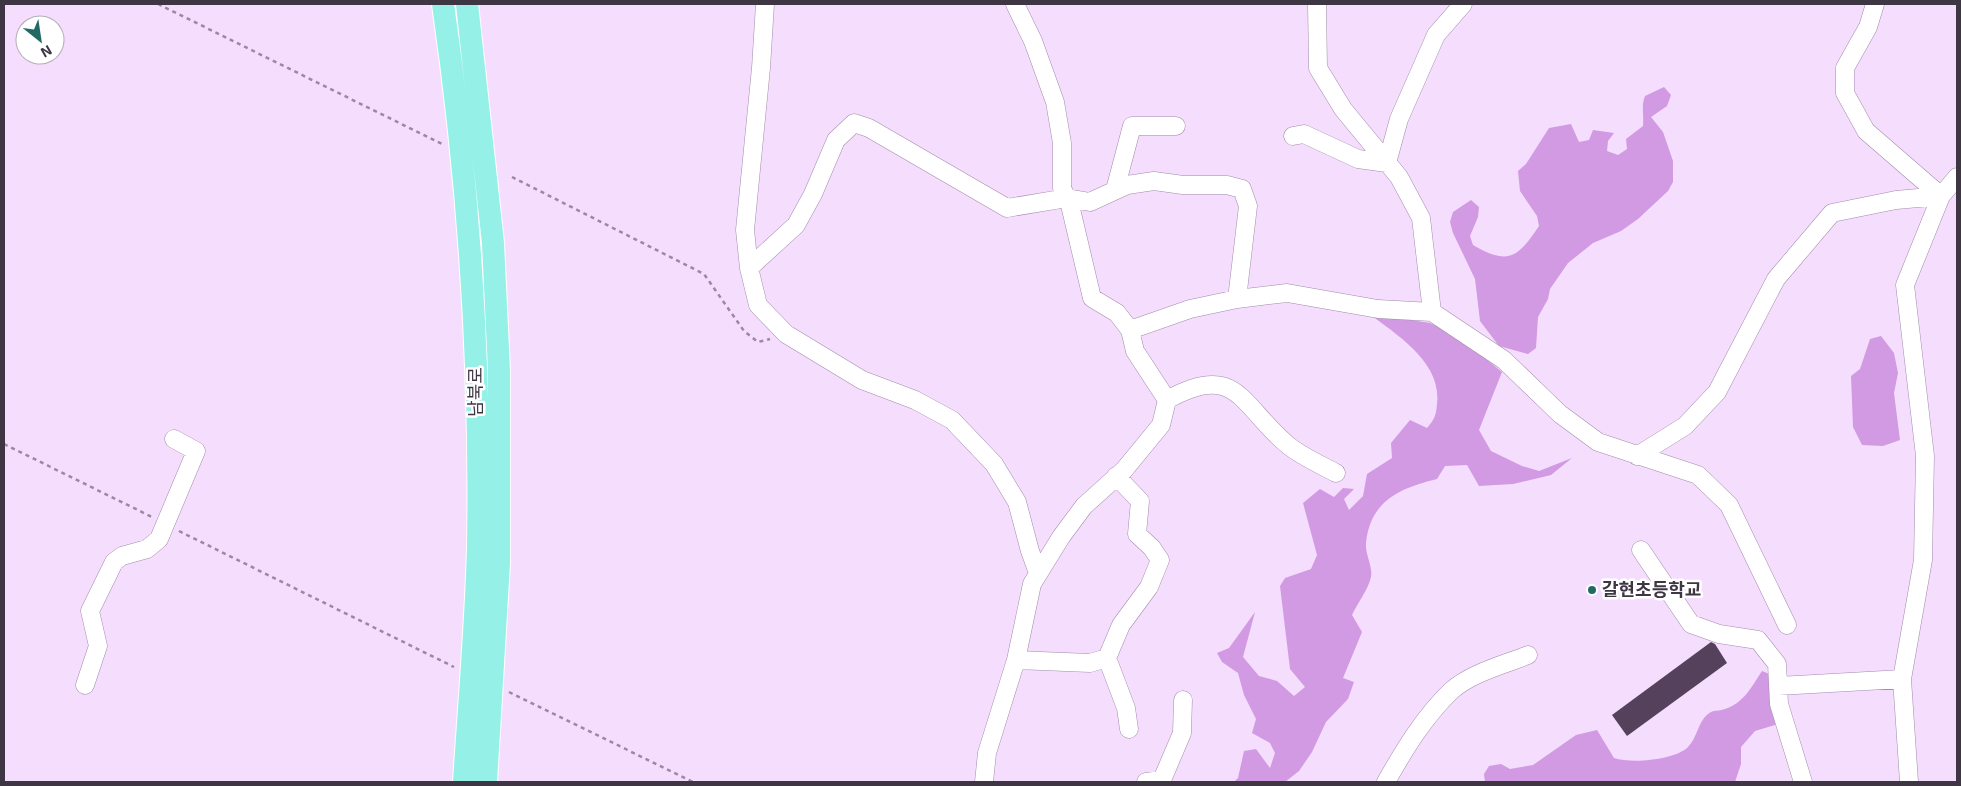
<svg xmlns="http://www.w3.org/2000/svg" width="1961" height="786" viewBox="0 0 1961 786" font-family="'Exo 2','Noto Sans KR',sans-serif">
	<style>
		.forest { fill: #d19ae3 }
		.building { fill: #55415b }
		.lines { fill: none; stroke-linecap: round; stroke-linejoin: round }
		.minor-casing { stroke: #a28caa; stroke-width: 19 }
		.major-casing { stroke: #fff; stroke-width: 24 }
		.path { stroke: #9a89a0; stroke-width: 2.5; stroke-dasharray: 4 4; stroke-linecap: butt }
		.minor { stroke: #fff; stroke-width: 18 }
		.major { stroke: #95f1e8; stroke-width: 22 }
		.poi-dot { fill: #216a63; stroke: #fff; stroke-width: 2 }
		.labels { text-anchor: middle; stroke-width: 5; stroke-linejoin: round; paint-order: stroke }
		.street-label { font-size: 18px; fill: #3f3643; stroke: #fff }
		.poi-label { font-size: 18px; font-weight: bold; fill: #3f3643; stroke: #fff; text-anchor: start }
	</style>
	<rect width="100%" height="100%" fill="#f5ddfd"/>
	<path class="forest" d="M1664,87L1671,95L1667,106L1651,117L1663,132L1673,161V182L1668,191L1638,219L1621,231L1593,243L1568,263L1550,289L1548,299L1538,317L1536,348L1528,354L1499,346L1480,321L1475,279L1453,233L1450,222L1453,212L1471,200L1479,207L1478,217L1470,236L1473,245C1509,266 1518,257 1539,226L1537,216L1520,191L1518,171L1526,164L1549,128L1571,124L1579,142L1589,140L1593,130L1614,133L1608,141L1607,151L1618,155L1627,149L1626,139L1643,126C1644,114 1641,106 1645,96Z
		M1368,313L1430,323L1458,336L1502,372L1479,430L1491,451L1522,466L1539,471L1572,458L1551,475L1513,484L1479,486L1467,465L1445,466L1437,479C1400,488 1370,501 1366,543C1365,554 1373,567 1371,577C1368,590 1357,604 1352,615L1362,632L1343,678L1354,682L1348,699L1326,722L1312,752L1299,771L1285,782H1234L1238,778L1244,751L1256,749L1270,768L1275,753L1270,743L1252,733L1256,719L1244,695L1238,673L1222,662L1217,653L1229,648L1255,612L1243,657L1259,676L1277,681L1294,696L1305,687L1290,669L1280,586L1285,578L1311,569L1317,555L1303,503L1320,489L1334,497L1343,488L1354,489L1344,499L1349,510L1363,496L1367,474L1392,458L1391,443L1410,420L1427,428C1435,419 1436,415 1437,404C1442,362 1397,335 1368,313Z
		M1881,336L1894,353L1898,373L1894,393L1900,440L1883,446L1862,445L1853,427L1851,376L1860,369L1870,339Z
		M1762,671L1772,675L1780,716L1775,725L1755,731L1741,747V764L1735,782H1485L1484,774L1489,766L1501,764L1510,769L1533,765L1576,735L1597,730L1614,758C1632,764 1675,760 1688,747C1697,738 1698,722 1708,714C1714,709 1718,712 1725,709C1744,703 1752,686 1762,671Z"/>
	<path class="building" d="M1711,642L1715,644L1727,663L1627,736L1612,715Z"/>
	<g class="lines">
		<defs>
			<path id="minor" d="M765,4L761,68L745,230L749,268L758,305L786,334L862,380L915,400L952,420L994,464L1017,502L1030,551L1038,573
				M1317,4L1318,68L1343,109L1399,177L1421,218L1432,312L1504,360L1560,414L1598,442L1698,475L1729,505L1787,625
				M1875,4L1868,27L1845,68V93L1866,131L1941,196
				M1293,136L1304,134L1358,159L1387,163L1399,119L1436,35L1463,4
				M1115,190L1132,126H1176
				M749,268L796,225L813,194L836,140L854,123L869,128L1007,208L1067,198L1090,202L1127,185L1154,181L1183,185H1227L1242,189L1248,206L1237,299
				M1130,330L1190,309L1237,299L1287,293L1378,309L1432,312
				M1167,400C1238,360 1241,407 1289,446C1303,457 1321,465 1336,473
				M1637,456L1685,426L1717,392L1776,279L1832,213L1896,200L1941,196
				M1641,550L1691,624L1719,634L1758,640L1777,664L1779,704L1803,782
				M1107,658L1126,708L1129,729
				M1016,660L1090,663L1107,658L1121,625L1149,587L1160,560L1152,548L1137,534L1140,501L1116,476
				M85,685L98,646L90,611L114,562L122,556L147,549L159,539L196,451L174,439
				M1778,686L1902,679
				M984,782L987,753L1016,660L1032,584L1061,537L1084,506L1124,470L1161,425L1167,400L1135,351L1130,330L1117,313L1092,298L1070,205L1062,188V143L1055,102L1033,41L1015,4
				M1146,782L1162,780L1182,733L1183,700
				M1386,782C1404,750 1424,717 1451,691C1471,673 1503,665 1528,655
				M1909,782L1902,679L1923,560L1925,456L1905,285L1941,196L1957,177"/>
			<path id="major" d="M443,4C469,184 481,365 478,547C476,625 469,704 464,782
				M467,4L493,243L499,370V563L486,782"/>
		</defs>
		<use href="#minor" class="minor-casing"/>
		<use href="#major" class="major-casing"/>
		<path class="path" d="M158,4L442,144
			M512,177L704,274L744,331L758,342L770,339
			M4,444L152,517
			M179,531L454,667
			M509,692L693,782"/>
		<use href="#minor" class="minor"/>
		<use href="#major" class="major"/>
	</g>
	<circle class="poi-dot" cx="1592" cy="590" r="5"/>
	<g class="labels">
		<g class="street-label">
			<text transform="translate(476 392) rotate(-90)" y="6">남북로</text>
		</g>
		<g class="poi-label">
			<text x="1602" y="596">갈현초등학교</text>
		</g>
	</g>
	<rect width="1961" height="786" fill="none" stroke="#3f3643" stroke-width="10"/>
	<g transform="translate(40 40) rotate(150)"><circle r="24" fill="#ffffff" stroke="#b2afb4"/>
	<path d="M0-4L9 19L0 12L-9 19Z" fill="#216a63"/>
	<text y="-8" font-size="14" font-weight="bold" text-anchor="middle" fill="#3f3643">N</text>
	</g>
</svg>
